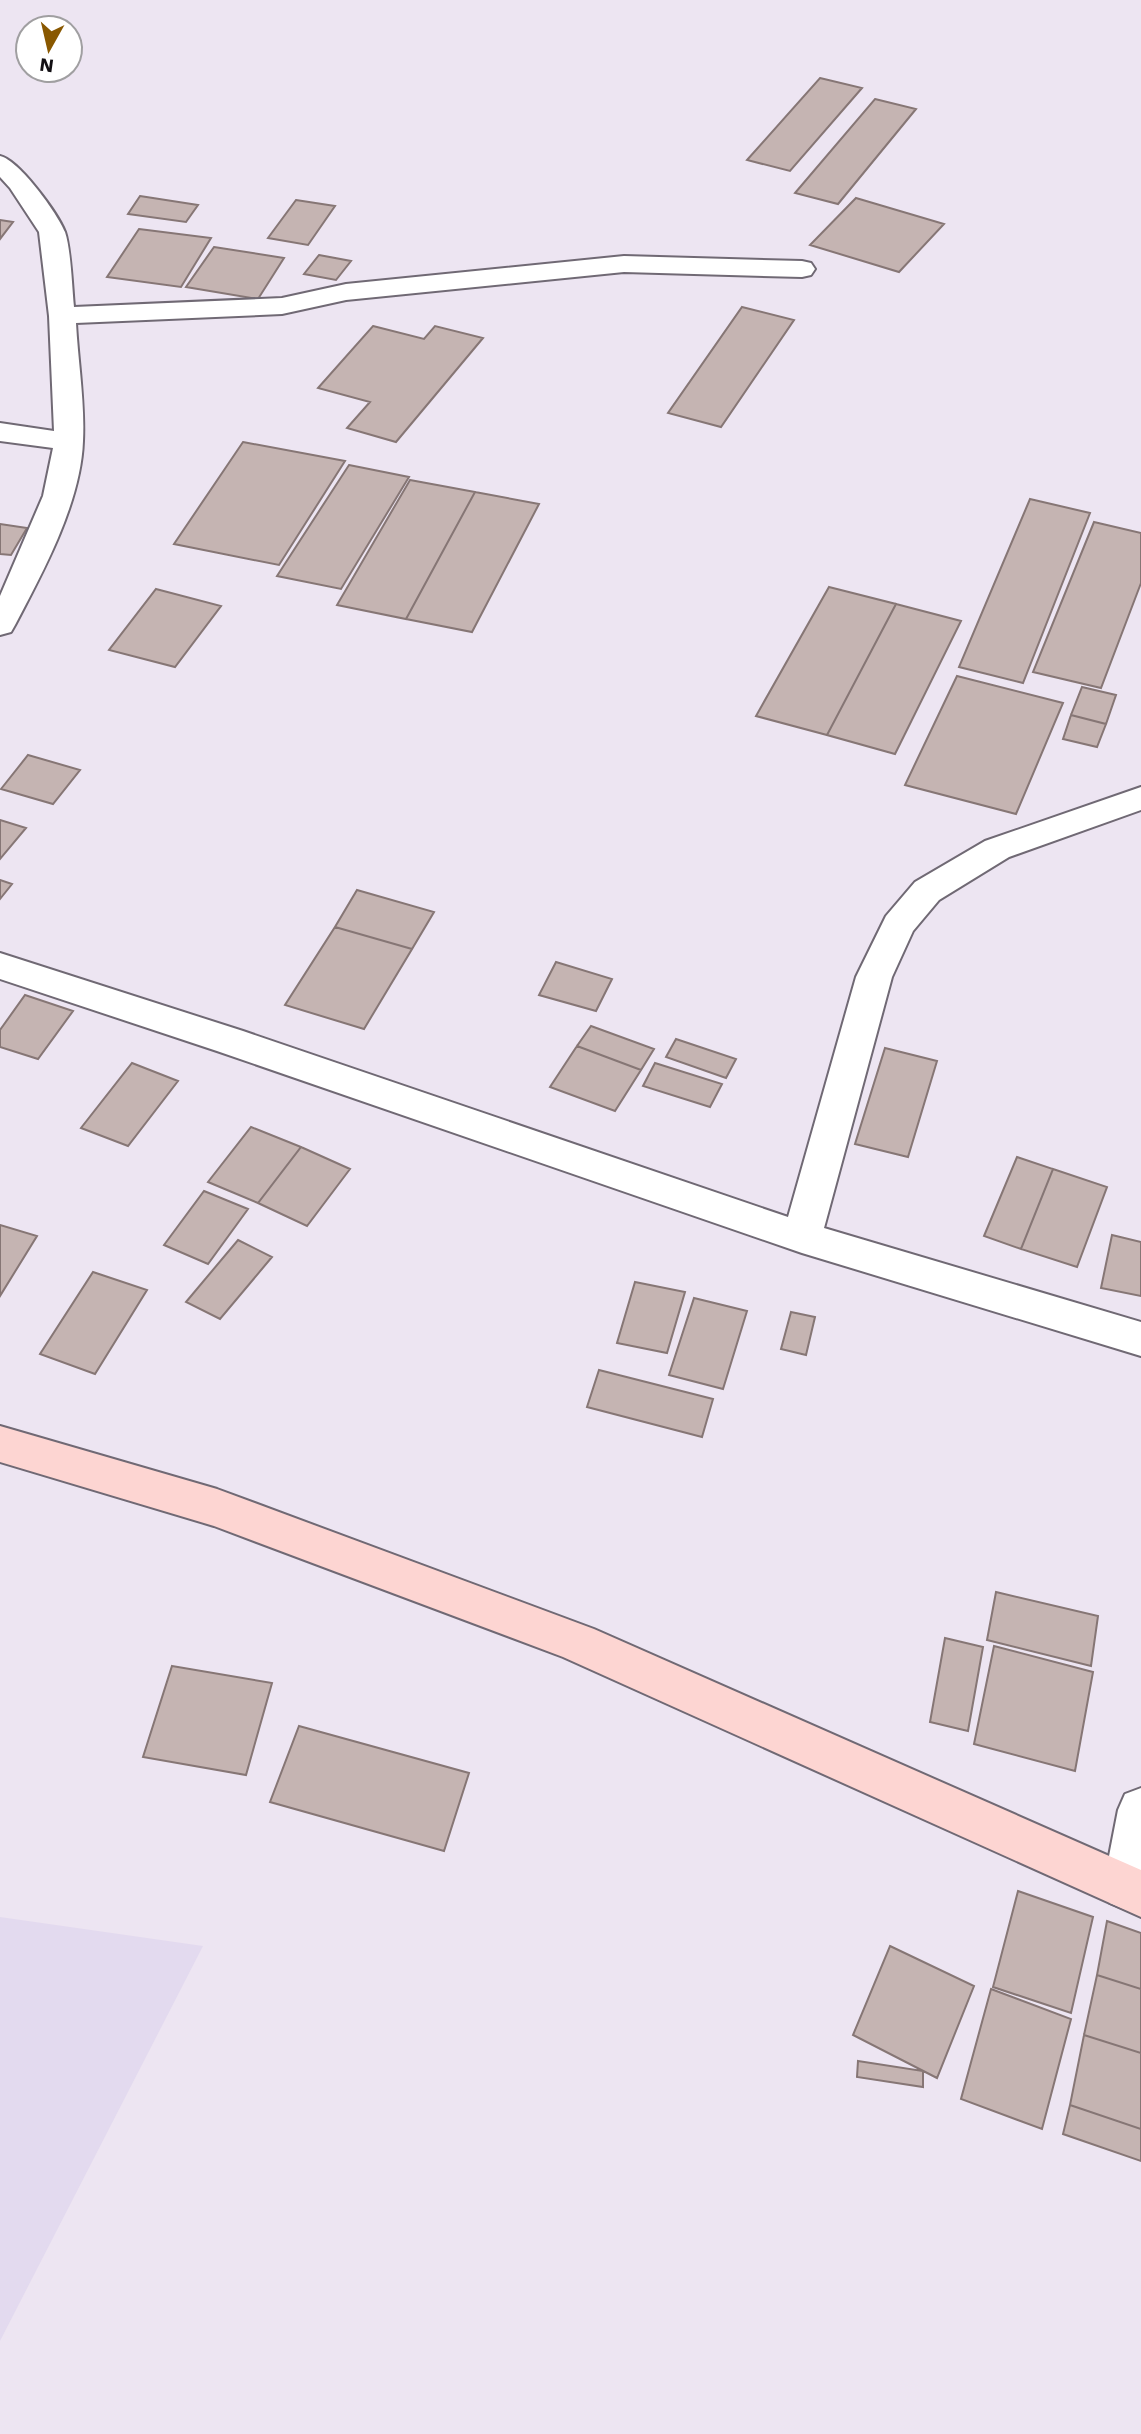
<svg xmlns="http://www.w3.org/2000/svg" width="1141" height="2434" viewBox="0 0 1141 2434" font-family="'Work Sans',sans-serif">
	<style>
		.industrial { fill: #e3daef }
		.building { fill: #c5b4b2; stroke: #867675; stroke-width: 2 }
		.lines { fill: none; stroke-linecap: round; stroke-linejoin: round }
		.street-casing { stroke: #706974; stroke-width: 4 }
		.secondary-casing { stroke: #706974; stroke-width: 4 }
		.street { fill: #fff; fill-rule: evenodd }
		.secondary { fill: #fdd5d2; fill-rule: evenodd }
	</style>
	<rect width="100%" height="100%" fill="#ede5f2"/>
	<path class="industrial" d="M0,1917L203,1946L0,2341Z"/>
	<path class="building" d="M820,78L862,88L790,171L747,160Z
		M875,99L916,109L838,204L795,193Z
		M140,196L198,205L186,222L128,214Z
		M856,198L944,224L899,272L810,245Z
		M296,200L335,206L308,245L268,238Z
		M0,220L13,222L0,239Z
		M139,229L211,238L181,287L107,277Z
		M214,247L284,258L258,299L186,287Z
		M319,255L351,261L336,280L304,274Z
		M742,307L794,320L721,427L668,413Z
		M373,326L424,339L435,326L483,338L396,442L347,428L370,402L318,388Z
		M243,442L345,461L279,565L174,544Z
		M349,465L409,477L341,589L277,576Z
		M410,480L475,492L406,619L337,605Z
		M475,492L539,504L472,632L406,619Z
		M1030,499L1090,513L1023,683L959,667Z
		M1094,522L1141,533V583L1101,688L1033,672Z
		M0,524L27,528L11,555L0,554Z
		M829,587L896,604L827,735L756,716Z
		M156,589L221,606L175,667L109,650Z
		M896,604L961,621L895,754L827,735Z
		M957,676L1063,703L1016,814L905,785Z
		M1082,687L1116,695L1106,724L1071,715Z
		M1071,715L1106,724L1097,747L1063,739Z
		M28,755L80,770L53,804L1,789Z
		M0,820L26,828L0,859Z
		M0,880L12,884L0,899Z
		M357,890L434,912L412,949L335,927Z
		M335,927L412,949L364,1029L285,1005Z
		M556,962L612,979L596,1011L539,995Z
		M25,995L73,1011L38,1059L0,1047V1030Z
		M591,1026L654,1049L641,1070L577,1046Z
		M676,1039L736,1059L726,1078L666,1057Z
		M577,1046L641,1070L615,1111L550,1087Z
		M885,1048L937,1061L908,1157L855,1144Z
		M132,1063L178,1081L128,1146L81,1128Z
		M655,1063L722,1084L710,1107L643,1086Z
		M251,1127L301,1147L258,1203L208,1182Z
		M301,1147L350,1169L307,1226L258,1203Z
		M1017,1157L1053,1169L1021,1249L984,1236Z
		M1053,1169L1107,1187L1077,1267L1021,1249Z
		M204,1191L248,1209L208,1264L164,1245Z
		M0,1225L37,1236L0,1296Z
		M1112,1235L1141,1242V1296L1101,1288Z
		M238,1240L272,1257L220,1319L186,1302Z
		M93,1272L147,1290L95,1374L40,1354Z
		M635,1282L685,1292L667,1353L617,1343Z
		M694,1298L747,1311L723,1389L669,1375Z
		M791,1312L815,1317L806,1355L781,1349Z
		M599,1370L713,1399L702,1437L587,1407Z
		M996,1592L1098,1616L1091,1666L987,1640Z
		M945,1638L983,1647L968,1731L930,1722Z
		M994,1646L1093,1672L1075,1771L974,1744Z
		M172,1666L272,1683L246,1775L143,1757Z
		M299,1726L469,1773L444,1851L270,1802Z
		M1018,1891L1093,1917L1071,2013L993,1987Z
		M1107,1921L1141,1933V1989L1097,1975Z
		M890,1946L974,1986L937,2078L853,2035Z
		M1097,1975L1141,1989V2053L1084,2035Z
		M991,1989L1071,2019L1042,2129L961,2099Z
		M1084,2035L1141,2053V2129L1070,2105Z
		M858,2061L923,2071V2087L857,2077Z
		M1070,2105L1141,2129V2161L1063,2134Z"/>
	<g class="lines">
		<defs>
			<path id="street" d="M0,156C19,160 58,214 65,232C71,250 72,287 74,307L282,298L346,284L624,256L802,261L811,263L815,269L811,275L802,277L624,272L346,300L282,314L76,323C78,362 85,402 83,441C81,502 43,572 15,625L11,632L0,635V596L43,496L53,448L0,441V423L54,431L49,316L39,232L10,188L0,177Z
				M1141,787V810L1009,857L939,900L913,931L892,977L824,1228L1141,1322V1356L802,1253L217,1051L0,979V953L243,1031L788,1217L856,977L886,916L915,882L985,841Z
				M1141,1788V1904L1127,1910L1110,1903L1103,1887L1118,1810L1125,1794Z"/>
			<path id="secondary" d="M0,1426L217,1489L594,1629L1141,1870V1917L563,1657L214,1526L0,1462Z"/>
		</defs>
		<use href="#street" class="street-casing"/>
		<use href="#secondary" class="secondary-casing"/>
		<use href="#street" class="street"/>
		<use href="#secondary" class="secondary"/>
	</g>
	<g transform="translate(49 49) rotate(188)"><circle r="33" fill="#ffffff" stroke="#a09fa1" stroke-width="2"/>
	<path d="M0-5L12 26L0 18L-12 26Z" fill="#895800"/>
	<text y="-10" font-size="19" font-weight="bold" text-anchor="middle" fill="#120f13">N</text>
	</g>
</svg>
